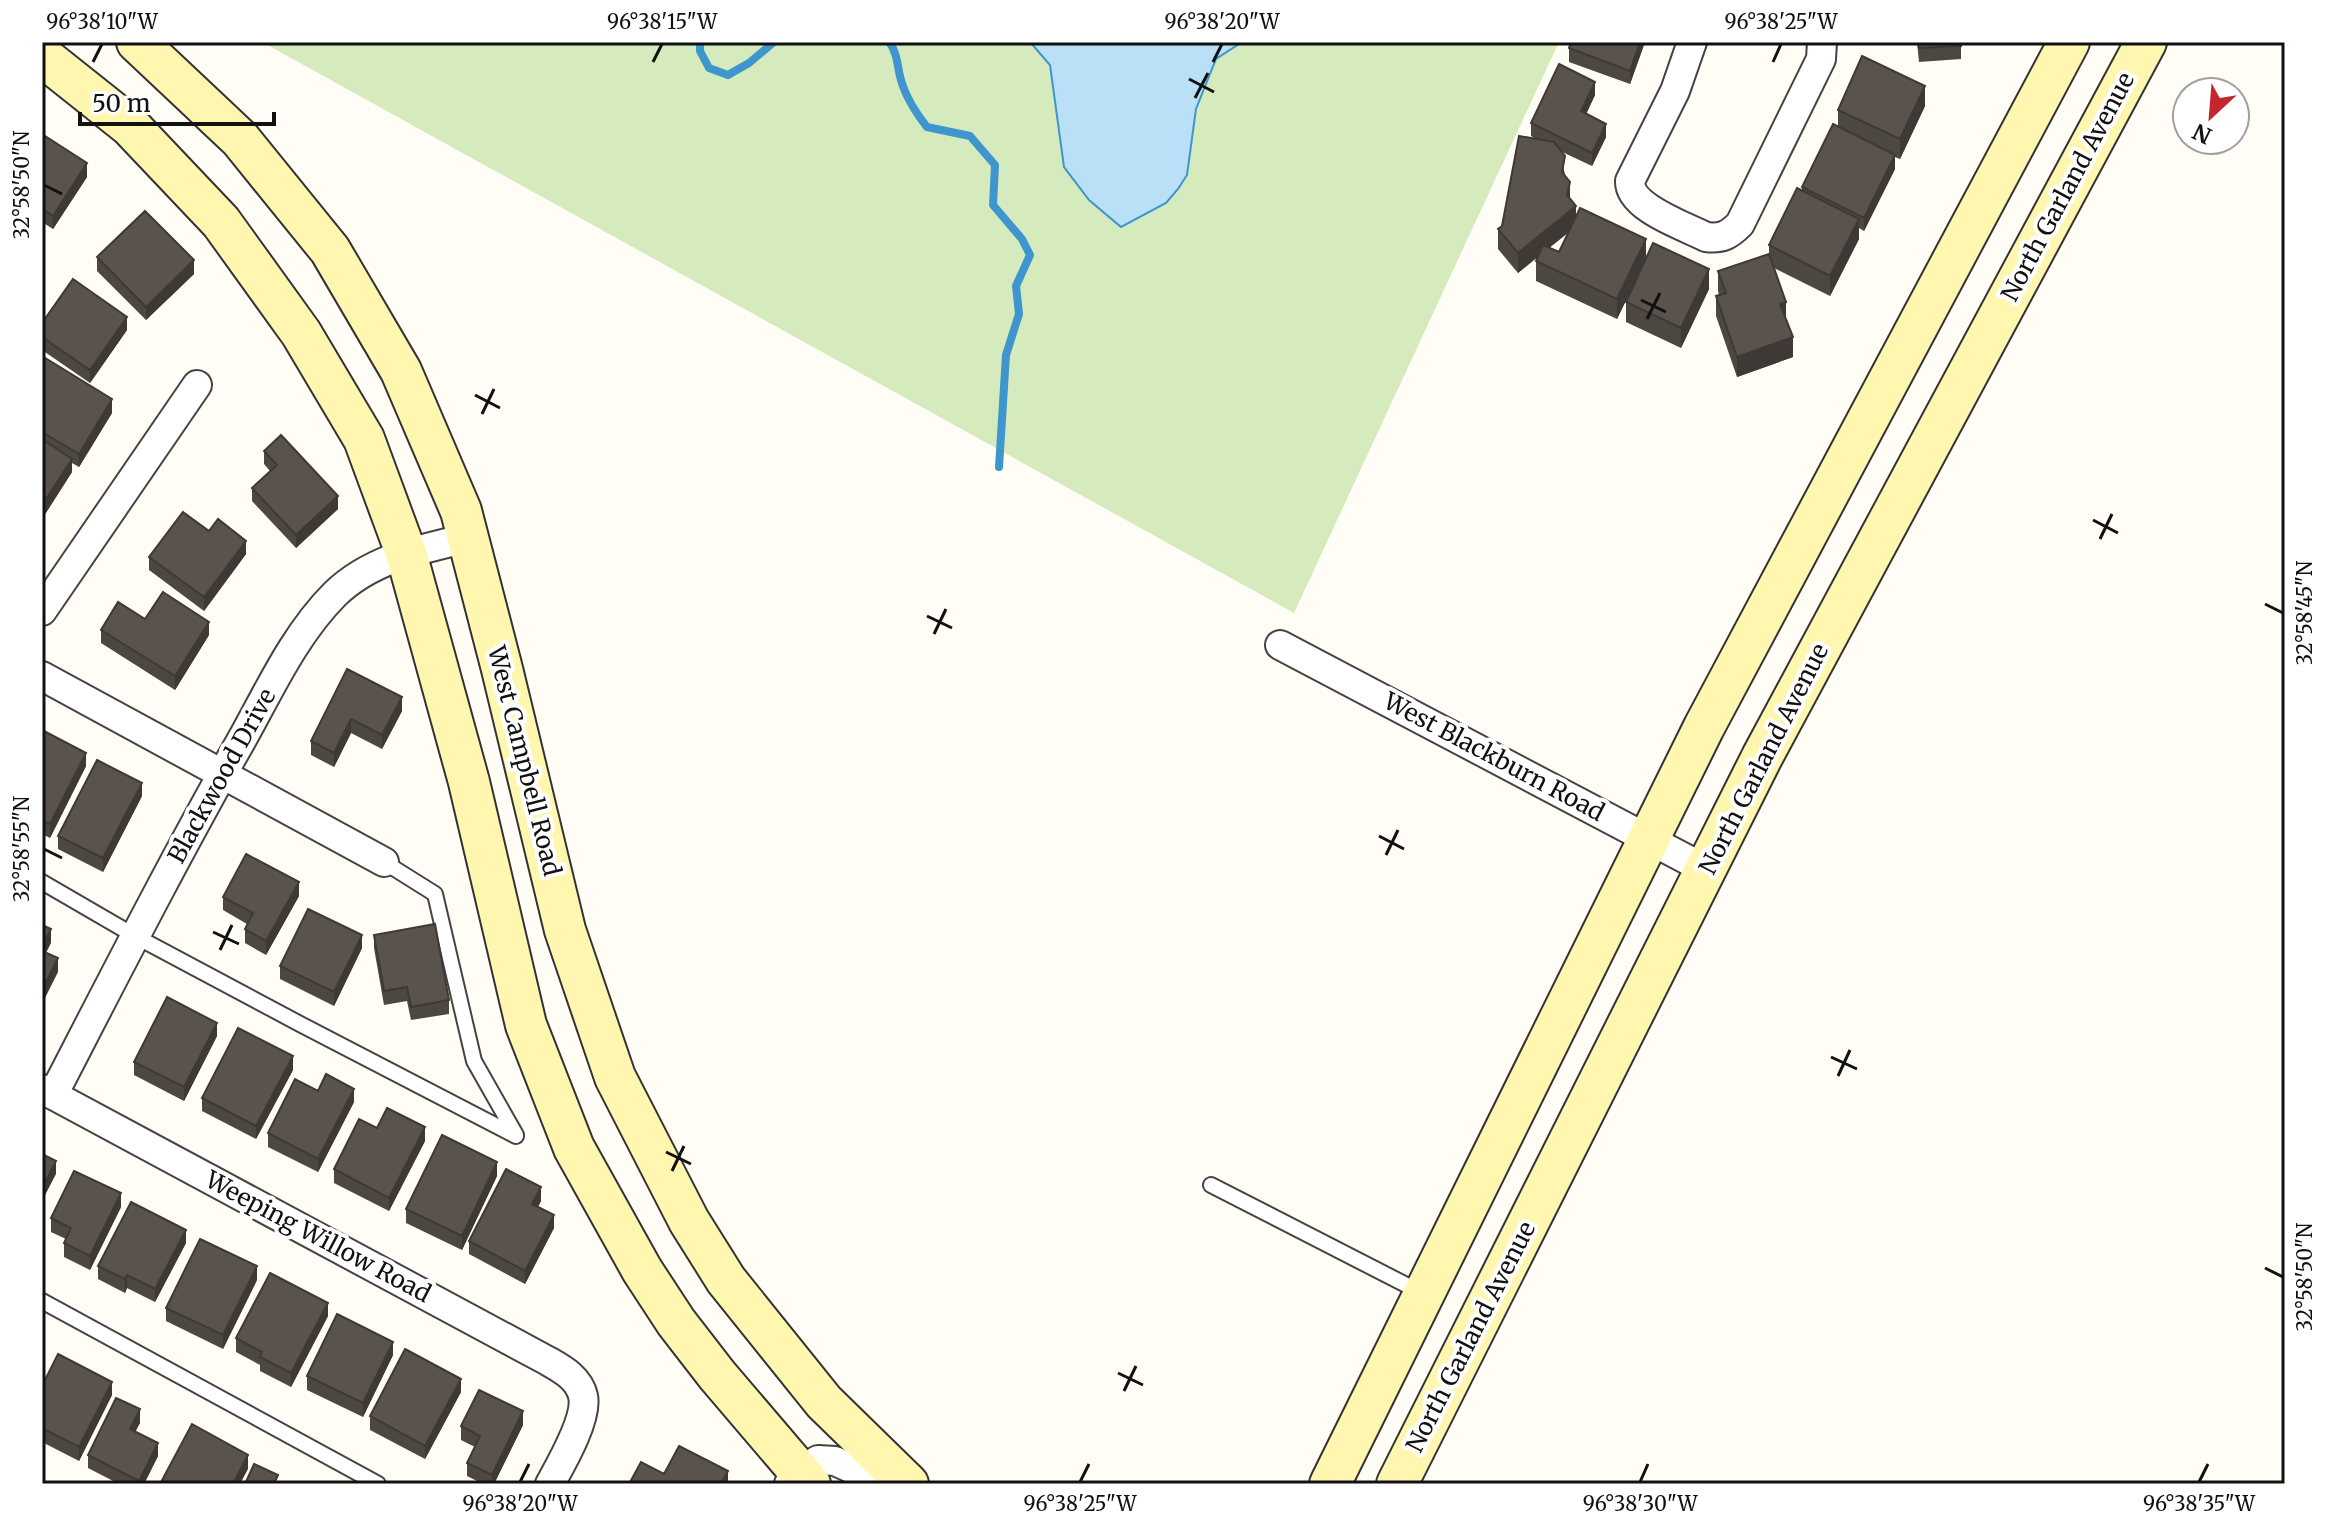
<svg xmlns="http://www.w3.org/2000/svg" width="2327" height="1526" viewBox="0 0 2327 1526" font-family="Merriweather,serif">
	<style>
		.green { fill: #d5ebbd }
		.water { fill: #b9e0f7; stroke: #3f96cf; stroke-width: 2 }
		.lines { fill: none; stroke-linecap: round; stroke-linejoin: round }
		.stream { stroke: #3f96cf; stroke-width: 8 }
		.lane-casing { stroke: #444; stroke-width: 18 }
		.street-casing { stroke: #444; stroke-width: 32 }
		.secondary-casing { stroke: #333; stroke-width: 44 }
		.lane { stroke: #fff; stroke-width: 14 }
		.street { stroke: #fff; stroke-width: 28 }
		.secondary { stroke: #fff6b0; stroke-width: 40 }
		.wall { fill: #4d4742; fill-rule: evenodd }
		.shaded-wall { fill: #3f3936 }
		.building { fill: #5a524d; stroke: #3f3936; stroke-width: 2 }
		.ticks { fill: none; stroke: #111; stroke-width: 3 }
		.labels { text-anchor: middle; stroke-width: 8; stroke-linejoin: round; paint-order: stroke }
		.street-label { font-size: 24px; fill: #111; stroke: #fff }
		.neatline { fill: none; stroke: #111; stroke-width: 3 }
		.ticks-label { font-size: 20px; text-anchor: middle; fill: #111 }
	</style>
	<rect width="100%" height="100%" fill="#fffdf5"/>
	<path class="green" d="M262,42H1559L1294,613Z"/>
	<path class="water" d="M1030,42H1242L1216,59L1196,109L1187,175L1178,189L1166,203L1121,227L1089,200L1064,167L1050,65Z"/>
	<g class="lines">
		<path class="stream" d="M700,42V51L709,68L728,75L749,63L774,42
			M889,42C898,53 897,67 901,80C906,98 916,113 927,127L970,136L995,165L993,205L1022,239L1030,255L1016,286L1019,314L1006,355L999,467"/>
		<defs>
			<path id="lane" d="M384,862L435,894L474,1061L516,1135
				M42,882L135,936L300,1024L516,1136
				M1211,1185L1420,1292
				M42,1301L378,1484"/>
			<path id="street" d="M1692,42L1675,91L1630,181C1629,208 1685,226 1706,237C1722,239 1729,235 1740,224L1821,59L1822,42
				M42,611L197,385
				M1280,645L1707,870
				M42,676L384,862
				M42,1089L548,1361C562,1369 579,1378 583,1396C588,1418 561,1464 550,1484
				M53,1095C114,977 175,857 241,741C269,691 294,635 335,594C371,559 421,549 468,538
				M789,1484L800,1472L818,1460L835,1461L866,1475L907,1484"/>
			<path id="secondary" d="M137,42L240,139L330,250L401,371L461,511L502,669L565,930L615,1077L689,1221L726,1280L824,1402L908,1484
				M42,56L130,126L221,222L301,333L364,439L406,553L469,782L526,1025L574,1148L642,1270L676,1322L717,1375L810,1484
				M1330,1484L1704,727L2069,42
				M1397,1484L1762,757L2146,42"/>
		</defs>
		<use href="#lane" class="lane-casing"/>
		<use href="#street" class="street-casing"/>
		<use href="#secondary" class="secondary-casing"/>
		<use href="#lane" class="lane"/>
		<use href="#street" class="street"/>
		<use href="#secondary" class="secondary"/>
	</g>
	<path class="wall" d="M1571,42H1645L1630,84L1569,62V48Z
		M1917,42H1961V59L1919,62Z
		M1595,95L1586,114L1606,137L1592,166L1560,151L1570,198L1576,215L1646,259L1617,319L1536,281V261L1537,257L1518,273L1498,249V229L1502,226L1536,139L1531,136V123ZM1568,233L1559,252L1549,248Z
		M1925,106L1900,159L1895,157V169L1864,231L1859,228V239L1830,296L1774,268L1786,320L1793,357L1737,377L1716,316V296L1719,295L1718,291V271L1769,254V245L1802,190V187L1838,127V110Z
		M42,134L87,177L53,229L42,222Z
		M97,257L194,274L146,320L97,271Z
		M1709,289L1681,348L1626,322V302Z
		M42,323L127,330L90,383L42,350Z
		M42,356L112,413L79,467L72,463V472L42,519Z
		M264,451L338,509L296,548L252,501V488L270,471L264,464Z
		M209,531L246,554L204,611L149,570V557Z
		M145,619L209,635L175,690L101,643V630Z
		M347,669L402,711L382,749L351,733L334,767L311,755V741Z
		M42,730L86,766L50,838L42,834Z
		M142,796L103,872L58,849V836Z
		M299,896L266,955L245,943V929L247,924L223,910V897Z
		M374,935L449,1000V1014L411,1020L407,1001L384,1005L374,948Z
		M362,948L334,1006L280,979V966Z
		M217,1036L184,1101L134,1075V1062Z
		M293,1070L256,1139L202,1111V1098Z
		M318,1091L354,1102L318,1172L268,1147V1133Z
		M377,1128L425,1141L389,1211L334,1183V1169Z
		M497,1176L462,1250L406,1223V1209Z
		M541,1201L538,1207L554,1228L525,1284L469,1254V1241Z
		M121,1207L90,1270L64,1257V1243L66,1239L51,1232V1218Z
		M186,1243L155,1302L127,1288L125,1293L98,1279V1266Z
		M257,1280L223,1349L166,1321V1308Z
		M328,1316L291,1387L260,1371V1365L236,1352V1338Z
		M393,1355L363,1417L307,1390V1376Z
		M42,1386L112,1395L79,1461L42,1442Z
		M461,1392L425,1459L370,1430V1416Z
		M140,1423L135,1431L158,1456L144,1484H119L88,1468V1455Z
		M523,1425L494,1484H483L467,1476V1463L475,1447L461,1440V1426Z"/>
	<path class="shaded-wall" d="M1640,42H1645L1630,84V71Z
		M1595,82V95L1581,125V111Z
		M1925,86V106L1900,159V139Z
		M1606,124V137L1592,166V153Z
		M1895,155V169L1864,231V218Z
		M87,163V177L53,229V216Z
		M1570,182V202L1576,206V226L1518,273V253L1567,195Z
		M1859,219V239L1830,296V276Z
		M1646,239V259L1617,319V299Z
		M194,260V274L146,320V307Z
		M1709,269V289L1681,348V328Z
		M1786,302V322L1780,304Z
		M127,317V330L90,383V370Z
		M1793,337V357L1737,377V357Z
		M112,399V413L79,467V454Z
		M72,459V472L42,519V505Z
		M338,496V509L296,548V535Z
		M246,541V554L204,611V597Z
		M209,622V635L175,690V676Z
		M402,697V711L382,749V735Z
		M351,719V733L334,767V753Z
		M86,753V766L50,838V824Z
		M142,783V796L103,872V858Z
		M299,882V896L266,955V941Z
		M51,929V943L42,961V947Z
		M362,935V948L334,1006V992Z
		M58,958V972L42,1004V990Z
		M217,1023V1036L184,1101V1087Z
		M293,1056V1070L256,1139V1126Z
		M354,1089V1102L318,1172V1159Z
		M425,1127V1141L389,1211V1198Z
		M56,1161V1174L42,1201V1188Z
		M497,1162V1176L462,1250V1236Z
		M541,1187V1201L532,1217V1204Z
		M121,1193V1207L90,1270V1256Z
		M554,1215V1228L525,1284V1271Z
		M186,1230V1243L155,1302V1289Z
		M257,1266V1280L223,1349V1335Z
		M127,1275V1288L125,1293V1279Z
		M328,1303V1316L291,1387V1373Z
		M393,1342V1355L363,1417V1403Z
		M461,1379V1392L425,1459V1446Z
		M112,1382V1395L79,1461V1447Z
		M140,1409V1423L130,1442V1429Z
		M523,1411V1425L494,1484H492V1475Z
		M158,1443V1456L144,1484H139V1481Z
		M248,1455V1469L240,1484H233Z
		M728,1471V1484H721Z"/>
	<path class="building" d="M1571,42H1640L1630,71L1569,48Z
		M1918,42H1961V46L1919,48Z
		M1862,56L1925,86L1900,139L1838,110Z
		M1559,64L1595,82L1581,111L1606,124L1592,153L1531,123Z
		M1833,124L1895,155L1864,218L1802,187Z
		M42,134L87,163L53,216L42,209Z
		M1519,136L1554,142L1565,156L1562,172L1570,182L1567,195L1576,206L1518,253L1498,229L1502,226Z
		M1797,188L1859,219L1830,276L1769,245Z
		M1580,208L1646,239L1617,299L1536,261L1543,245L1559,252Z
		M145,211L194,260L146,307L97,257Z
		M1653,243L1709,269L1681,328L1626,302Z
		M1769,254L1786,302L1780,304L1793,337L1737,357L1716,296L1726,293L1718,271Z
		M73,279L127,317L90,370L42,337V323Z
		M42,356L112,399L79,454L42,432Z
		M281,435L338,496L296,535L252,488L277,465L264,451Z
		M42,439L72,459L42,505Z
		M183,512L209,531L218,519L246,541L204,597L149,557Z
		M163,592L209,622L175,676L101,630L118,602L145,619Z
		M347,669L402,697L382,735L351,719L334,753L311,741Z
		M42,730L86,753L50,824L42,820Z
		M97,760L142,783L103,858L58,836Z
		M246,854L299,882L266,941L245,929L253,913L223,897Z
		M308,909L362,935L334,992L280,966Z
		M435,924L449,1000L411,1007L407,987L384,991L374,935Z
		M42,925L51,929L42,947Z
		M42,951L58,958L42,990Z
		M167,997L217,1023L184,1087L134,1062Z
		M238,1028L293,1056L256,1126L202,1098Z
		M326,1074L354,1089L318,1159L268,1133L295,1079L318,1091Z
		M387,1108L425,1127L389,1198L334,1169L359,1119L377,1128Z
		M442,1135L497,1162L462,1236L406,1209Z
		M42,1154L56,1161L42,1188Z
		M506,1169L541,1187L532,1204L554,1215L525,1271L469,1241Z
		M74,1171L121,1193L90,1256L64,1243L71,1228L51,1218Z
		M131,1202L186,1230L155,1289L127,1275L125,1279L98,1266Z
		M200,1239L257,1266L223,1335L166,1308Z
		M270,1273L328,1303L291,1373L260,1357L262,1352L236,1338Z
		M337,1314L393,1342L363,1403L307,1376Z
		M405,1349L461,1379L425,1446L370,1416Z
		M58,1354L112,1382L79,1447L42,1428V1386Z
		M479,1390L523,1411L492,1475L467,1463L480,1436L461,1426Z
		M116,1398L140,1409L130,1429L158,1443L139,1481L88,1455Z
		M192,1424L248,1455L233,1484H160Z
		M679,1446L728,1471L721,1484H629L641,1462L664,1474Z
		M254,1464L278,1475L274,1484H245Z"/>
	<path class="ticks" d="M93,62L102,44M653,62L662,44M1213,62L1222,44M1773,62L1781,44M1189,79L1214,92M1195,98L1208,73M44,185L62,194M1641,300L1666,312M1647,319L1660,293M475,395L500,408M482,414L494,389M2093,520L2118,533M2100,539L2112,514M2265,604L2283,613M927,616L952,628M934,634L946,609M1379,836L1404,849M44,849L62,858M1386,855L1398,830M213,932L239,944M220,950L232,925M1831,1057L1857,1069M1838,1076L1850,1050M666,1152L691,1164M672,1171L684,1146M2265,1268L2283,1277M1118,1373L1143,1385M1124,1391L1136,1366M520,1482L529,1464M1080,1482L1089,1464M1640,1482L1648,1464M2199,1482L2208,1464"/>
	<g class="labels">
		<g class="street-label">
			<text transform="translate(2068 187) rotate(-62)" y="8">North Garland Avenue</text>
			<text transform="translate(1494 757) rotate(28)" y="8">West Blackburn Road</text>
			<text transform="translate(1764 759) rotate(-63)" y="8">North Garland Avenue</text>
			<text transform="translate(524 761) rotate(76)" y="8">West Campbell Road</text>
			<text transform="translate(222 776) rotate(-61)" y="8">Blackwood Drive</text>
			<text transform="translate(318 1237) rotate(28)" y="8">Weeping Willow Road</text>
			<text transform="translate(1471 1337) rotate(-63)" y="8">North Garland Avenue</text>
		</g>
	</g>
	<rect width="2327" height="1526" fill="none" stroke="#ffffff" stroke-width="88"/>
	<g transform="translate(2211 116) rotate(206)"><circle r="38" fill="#ffffff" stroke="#a0a0a0" stroke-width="2"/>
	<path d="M0-6L14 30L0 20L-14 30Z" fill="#c4262e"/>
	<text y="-12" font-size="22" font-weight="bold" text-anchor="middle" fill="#111111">N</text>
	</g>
	<path d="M80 112v12h194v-12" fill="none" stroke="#111111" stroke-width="4"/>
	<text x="92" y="112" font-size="24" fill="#111111" stroke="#ffffff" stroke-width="6" paint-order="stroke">50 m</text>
	<rect x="44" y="44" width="2239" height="1438" class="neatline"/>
	<g class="ticks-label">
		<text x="102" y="29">96°38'10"W</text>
		<text x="662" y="29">96°38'15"W</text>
		<text x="1222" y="29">96°38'20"W</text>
		<text x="1781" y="29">96°38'25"W</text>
		<text transform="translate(22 185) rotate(-90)" y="7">32°58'50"N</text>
		<text transform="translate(2305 613) rotate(-90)" y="7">32°58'45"N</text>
		<text transform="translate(22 849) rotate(-90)" y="7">32°58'55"N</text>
		<text transform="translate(2305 1277) rotate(-90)" y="7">32°58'50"N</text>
		<text x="520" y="1511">96°38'20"W</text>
		<text x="1080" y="1511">96°38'25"W</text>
		<text x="1640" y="1511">96°38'30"W</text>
		<text x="2199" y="1511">96°38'35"W</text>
	</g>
</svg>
